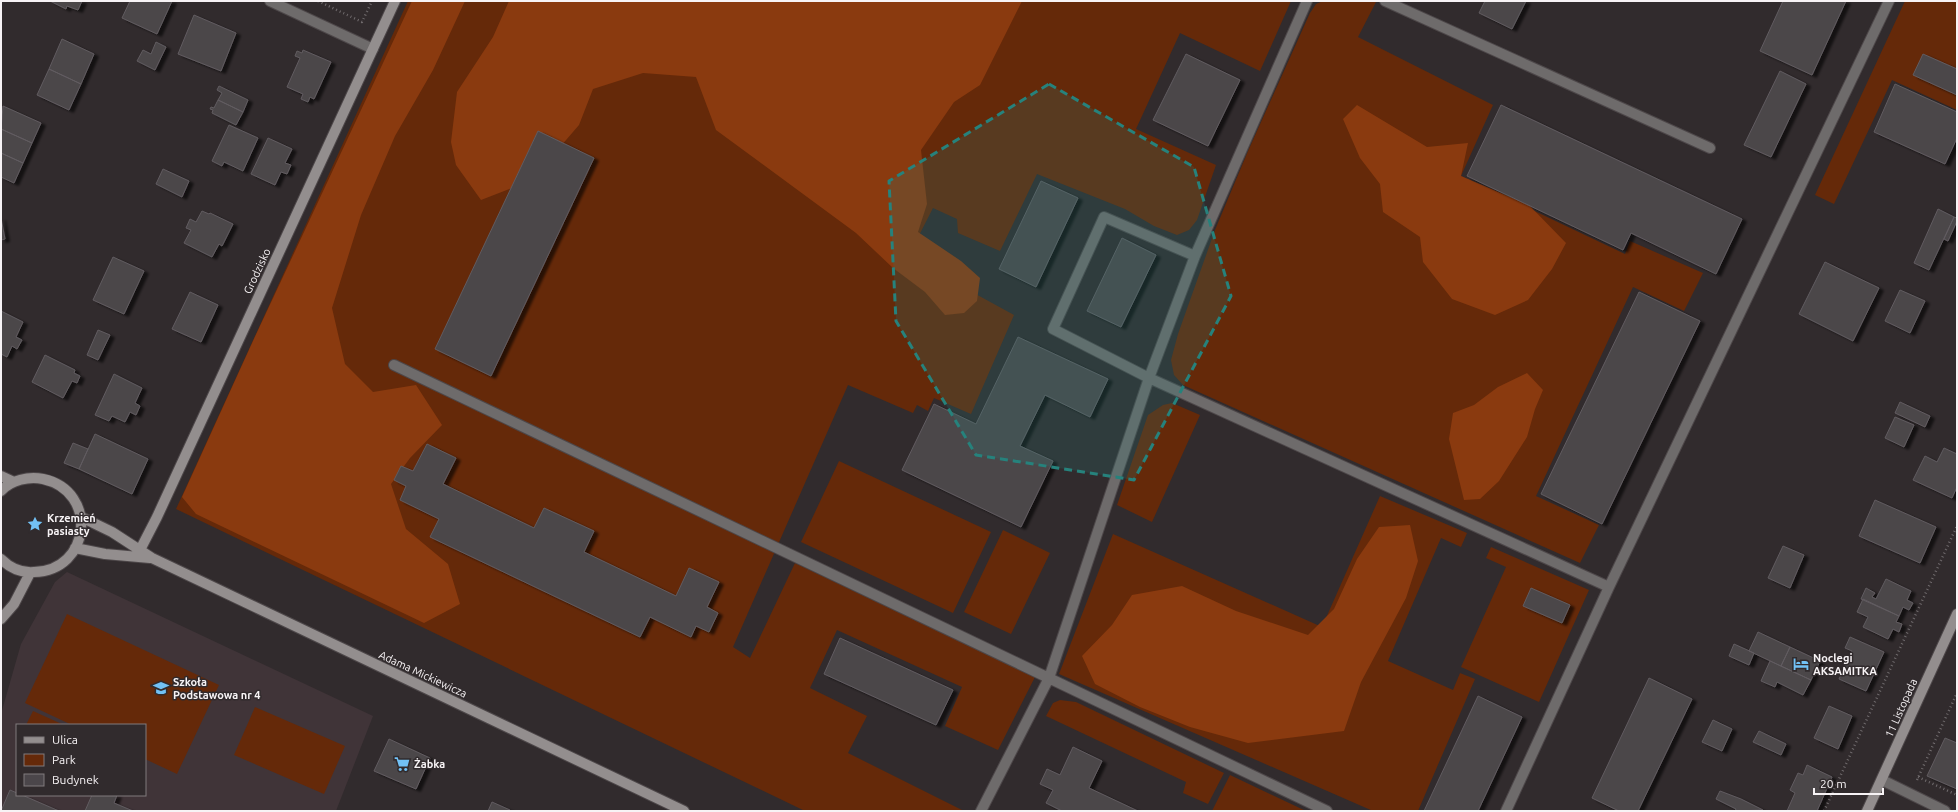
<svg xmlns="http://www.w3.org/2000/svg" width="1958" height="812" viewBox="0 0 1958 812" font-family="Ubuntu,sans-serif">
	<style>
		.built { fill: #403438; fill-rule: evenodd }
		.green { fill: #652909 }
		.forest { fill: #8a3a0f }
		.building { fill: #4b464a; stroke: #615c60; filter: url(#shadow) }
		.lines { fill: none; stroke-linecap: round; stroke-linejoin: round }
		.lane-casing { stroke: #4d4749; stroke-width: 12 }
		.street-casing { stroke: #4d4749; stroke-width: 12 }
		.secondary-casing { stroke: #4d4749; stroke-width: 12 }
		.path { stroke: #716c6e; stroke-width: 2.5; stroke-dasharray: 1 3; stroke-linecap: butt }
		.lane { stroke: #6e6b6b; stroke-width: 10 }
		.street { stroke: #6e6b6b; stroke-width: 10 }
		.secondary { stroke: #938e8e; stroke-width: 10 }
		.marked { fill: #26827c; fill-opacity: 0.2; stroke: #26827c; stroke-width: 3; stroke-dasharray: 8 5; stroke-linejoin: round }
		.labels { text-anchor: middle; stroke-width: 3; stroke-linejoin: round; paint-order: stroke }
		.street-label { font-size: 11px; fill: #f7f3f5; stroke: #312b2d }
		.poi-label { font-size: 11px; font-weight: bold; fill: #f7f3f5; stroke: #312b2d; text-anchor: start }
	</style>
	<defs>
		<filter id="shadow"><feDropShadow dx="4.5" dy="2.5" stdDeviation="1" flood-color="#0009"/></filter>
	</defs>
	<rect width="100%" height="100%" fill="#312b2d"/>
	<path class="built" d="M67,572L373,716L336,811H1V714L21,644L55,582ZM17,725H145V795H17Z"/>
	<path class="green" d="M408,1H1291L1260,71L1180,33L1136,129L1216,165L1197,220L1189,230L1177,235L1154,226L1125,209L1037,174L1000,251L958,233L957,219L933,208L908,257L1014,315L971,414L934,398L928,411L917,405L913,413L848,385L733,647L750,658L795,563L1035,677L998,750L945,726L962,687L837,630L810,688L867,716L848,753L964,811H805L176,509Z
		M1323,1L1376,2L1358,37L1493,105L1461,176L1625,254L1630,241L1703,273L1684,311L1633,287L1536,496L1599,525L1580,563L1183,385L1174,375L1171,360L1178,334L1215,230L1248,151L1310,13L1316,4Z
		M1905,1H1957V110L1892,80L1834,204L1815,195Z
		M1172,403L1200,415L1152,522L1117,505L1148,415L1163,405Z
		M839,461L991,532L953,613L801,542Z
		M1380,496L1467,533L1461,547L1441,538L1388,661L1453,690L1460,673L1475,679L1418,811H1373L1059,674L1113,534L1322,627Z
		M1003,530L1050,553L1011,634L964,612Z
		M1491,547L1589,590L1539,702L1461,667L1506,567L1486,558Z
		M67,614L219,685L177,774L145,759V725H72L25,703Z
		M1060,700L1076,702L1224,773L1208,804L1183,793L1186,782L1046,716L1053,703Z
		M255,707L345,746L324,794L234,755Z
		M33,711L64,725H26Z
		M1230,775L1306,811H1212Z"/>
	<path class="forest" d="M412,1H465L433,70L395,136L361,215L332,308L345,364L373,392L416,385L442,425L410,458L391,484L406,529L448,564L460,604L424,623L196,514L182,497L253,341Z
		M509,1H1022L980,85L954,102L921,150L927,204L918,232L961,261L980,278L977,301L964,313L945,315L925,292L893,268L856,233L716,130L696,77L643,73L593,89L579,125L560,147L517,186L481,200L456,165L451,142L457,92L493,37Z
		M1357,105L1427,147L1468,143L1461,176L1529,205L1566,243L1552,269L1528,300L1495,315L1452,299L1423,262L1420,237L1383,212L1380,184L1360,158L1343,119Z
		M1527,373L1543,390L1535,409L1527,437L1499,481L1480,499L1464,500L1449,439L1453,413L1474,405L1498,387Z
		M1410,525L1418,561L1406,598L1361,682L1344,731L1248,743L1190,727L1140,707L1095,684L1082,656L1112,625L1132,595L1182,586L1236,611L1308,635L1334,609L1357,559L1379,527Z"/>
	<path class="building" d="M50,1H82L78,10L67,6L66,9Z
		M130,1H172L157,34L122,18Z
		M1485,1H1526L1512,29L1479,13Z
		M1783,1H1846L1812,75L1760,51Z
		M194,15L236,33L221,71L178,54Z
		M62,39L94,54L81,84L49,69Z
		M156,42L166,47L155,70L137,61L143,50L151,54Z
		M303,50L331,62L314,99L310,97L308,102L301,99L303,94L287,87L300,58L295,56L297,51L302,53Z
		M1186,54L1240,80L1208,146L1153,120Z
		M1923,54L1957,69V95L1913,75Z
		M49,69L81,84L69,110L37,95Z
		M1780,71L1806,84L1771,157L1744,145Z
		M1895,84L1957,112V138L1945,164L1874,132Z
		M219,86L248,100L243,112L218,100L222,93L217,90Z
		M218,100L243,112L236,125L212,113L213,110L210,109L211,107L214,108Z
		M1501,105L1742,219L1716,274L1631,233L1623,250L1467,176Z
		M3,106L41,123L32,143L1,129Z
		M229,125L258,138L243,171L224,162L222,166L212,161Z
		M1,129L32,143L23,163L1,153Z
		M538,131L594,158L491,376L435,349Z
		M268,138L292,149L285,163L291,165L287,174L281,172L275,185L251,174Z
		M1,153L23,163L14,183L1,177Z
		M163,169L189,181L182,197L156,184Z
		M1041,181L1078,198L1036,287L999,269Z
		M1938,209L1954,217L1929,270L1914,263Z
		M202,211L209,214L210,213L233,224L222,246L219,244L212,257L184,243L191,230L186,228L190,219L196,222Z
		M1954,217L1957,218V221L1948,241L1944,239Z
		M1,218L5,239L1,240Z
		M1122,238L1156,255L1121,327L1087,311Z
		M113,257L144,271L124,314L93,300Z
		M1825,262L1879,288L1853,341L1799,314Z
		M1900,290L1925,301L1910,333L1885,321Z
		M190,292L218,305L201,342L172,329Z
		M1639,292L1700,321L1602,524L1541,494Z
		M1,311L23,322L16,337L22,340L17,349L12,346L7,357L1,354Z
		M98,330L110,335L98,360L87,355Z
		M1018,337L1108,379L1090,417L1045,395L1020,446L1053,461L1021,527L902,470L934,404L976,424Z
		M45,355L75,370L74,373L80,376L77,383L72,381L63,398L32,382Z
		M114,374L142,388L135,403L140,406L136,415L130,412L125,422L112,416L109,421L95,415Z
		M1900,402L1930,416L1925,427L1895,413Z
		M1895,417L1914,425L1904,447L1885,438Z
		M95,434L148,459L132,494L79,469Z
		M73,443L88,449L79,469L64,463Z
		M427,444L456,458L443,484L534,528L544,508L594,531L584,552L676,596L689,568L719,582L707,607L718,613L709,632L696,626L691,637L650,617L640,637L430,537L439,519L400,500L406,486L394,480L401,466L413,471Z
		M1944,448L1957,454V487L1952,498L1913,480L1925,456L1937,462Z
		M1875,500L1936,527L1920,563L1859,536Z
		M1783,546L1804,555L1790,588L1768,578Z
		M1886,579L1911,591L1907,600L1913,603L1909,610L1903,607L1899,616L1861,599L1866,588L1875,593L1872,597L1876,599Z
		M1531,588L1570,605L1562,623L1523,606Z
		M1863,599L1899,616L1896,622L1902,624L1899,632L1893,629L1888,639L1863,627L1868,617L1857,612Z
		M1758,632L1790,647L1781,666L1749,651Z
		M1850,637L1884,652L1866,691L1839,679L1852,651L1845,648Z
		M840,638L953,690L936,725L824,674Z
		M1734,644L1754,653L1749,665L1729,656Z
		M1790,647L1820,661L1811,680L1781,666Z
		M1770,661L1811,680L1803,695L1777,682L1775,687L1761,681Z
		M1649,678L1692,699L1638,811H1619L1592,798Z
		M1478,696L1522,717L1478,811H1424Z
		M1829,706L1852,716L1838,749L1814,738Z
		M1713,720L1732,729L1722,751L1702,742Z
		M1759,731L1786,744L1781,755L1753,742Z
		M1945,738L1957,743V789L1927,776Z
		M389,739L430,758L416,789L374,771Z
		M1073,747L1102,761L1089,788L1138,811H1062L1046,803L1053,790L1040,784L1047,769L1060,775Z
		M1807,765L1832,777L1817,811H1787L1795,793L1790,790L1798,773L1803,775Z
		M10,790L17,793V795H22L59,811H1Z
		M1720,791L1741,799L1763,810L1735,811L1736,809L1716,799Z
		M92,795H117L114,803L133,811H85Z
		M492,802L510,810L509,811H488Z"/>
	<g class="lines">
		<defs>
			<path id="lane" d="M1385,1L1710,148
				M1195,256L1104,217L1053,329L1149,378L1609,587
				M394,365L1327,811
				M981,811L1049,678L1149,378L1195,256L1307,1
				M1506,811L1609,587L1889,1"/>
			<path id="street" d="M270,1L373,49
				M1882,780L1945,811"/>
			<path id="secondary" d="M1,476L14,482
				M1,491C11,480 29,476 43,479C99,491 91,571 34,572C22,573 10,568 1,559
				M81,517L112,532L152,558L684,811
				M75,548L105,554L150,558
				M140,550L157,517L395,1
				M1,619L14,604L30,573
				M1867,811L1957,614"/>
		</defs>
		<use href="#lane" class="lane-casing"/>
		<use href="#street" class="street-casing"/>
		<use href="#secondary" class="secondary-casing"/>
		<path class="path" d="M318,1L362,22L372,1
			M1918,777L1957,795
			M1917,780L1957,693
			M1824,811L1957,526"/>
		<use href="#lane" class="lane"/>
		<use href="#street" class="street"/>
		<use href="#secondary" class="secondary"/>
	</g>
	<path class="marked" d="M1049,84L1194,167L1231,296L1134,480L976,455L896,321L889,181Z"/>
	<defs>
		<symbol id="sight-bare" viewBox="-9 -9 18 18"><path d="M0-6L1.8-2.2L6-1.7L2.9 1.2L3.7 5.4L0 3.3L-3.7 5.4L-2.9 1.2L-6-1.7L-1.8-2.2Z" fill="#72c1f5" stroke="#312b2d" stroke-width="2.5" paint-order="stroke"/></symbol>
		<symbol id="hotel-bare" viewBox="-9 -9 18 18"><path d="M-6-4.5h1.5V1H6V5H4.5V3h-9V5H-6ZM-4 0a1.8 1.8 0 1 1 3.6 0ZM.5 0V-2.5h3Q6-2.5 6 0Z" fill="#72c1f5" stroke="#312b2d" stroke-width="2.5" paint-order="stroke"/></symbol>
		<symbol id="school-bare" viewBox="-9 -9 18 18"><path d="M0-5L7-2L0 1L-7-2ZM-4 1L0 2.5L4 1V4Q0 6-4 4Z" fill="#72c1f5" stroke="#312b2d" stroke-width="2.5" paint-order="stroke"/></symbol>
		<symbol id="supermarket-bare" viewBox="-9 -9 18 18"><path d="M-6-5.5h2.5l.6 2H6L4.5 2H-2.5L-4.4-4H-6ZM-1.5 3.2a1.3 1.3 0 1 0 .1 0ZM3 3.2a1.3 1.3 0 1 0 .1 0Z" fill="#72c1f5" stroke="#312b2d" stroke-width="2.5" paint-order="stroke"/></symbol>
	</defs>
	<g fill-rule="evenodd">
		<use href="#sight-bare" x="24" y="513" width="22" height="22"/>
		<use href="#hotel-bare" x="1790" y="653" width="22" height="22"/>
		<use href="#school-bare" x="150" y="677" width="22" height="22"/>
		<use href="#supermarket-bare" x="391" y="753" width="22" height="22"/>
	</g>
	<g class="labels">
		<g class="street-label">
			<text transform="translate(257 271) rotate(-65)" y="4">Grodzisko</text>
			<text transform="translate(423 674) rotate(25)" y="4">Adama Mickiewicza</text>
			<text transform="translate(1901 708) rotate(-66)" y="4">11 Listopada</text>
		</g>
		<g class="poi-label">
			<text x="47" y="522">Krzemień<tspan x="47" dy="13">pasiasty</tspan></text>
			<text x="1813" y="662">Noclegi<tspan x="1813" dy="13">AKSAMITKA</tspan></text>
			<text x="173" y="686">Szkoła<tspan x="173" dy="13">Podstawowa nr 4</tspan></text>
			<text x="414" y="768">Żabka</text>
		</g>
	</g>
	<rect width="1958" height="812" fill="none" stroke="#f7f3f5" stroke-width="4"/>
	<rect x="16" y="724" width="130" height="72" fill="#312b2d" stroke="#807b7d"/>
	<rect x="24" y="737" width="20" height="6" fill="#938e8e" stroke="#807b7d"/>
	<text x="52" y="744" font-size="12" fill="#f7f3f5">Ulica</text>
	<rect x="24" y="754" width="20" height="12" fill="#652909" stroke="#807b7d"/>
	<text x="52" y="764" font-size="12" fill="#f7f3f5">Park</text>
	<rect x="24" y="774" width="20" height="12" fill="#4b464a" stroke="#807b7d"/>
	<text x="52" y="784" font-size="12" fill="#f7f3f5">Budynek</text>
	<path d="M1814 788v6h69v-6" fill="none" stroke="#f7f3f5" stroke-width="2"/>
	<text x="1820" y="788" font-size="12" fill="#f7f3f5" stroke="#312b2d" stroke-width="3" paint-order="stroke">20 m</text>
</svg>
